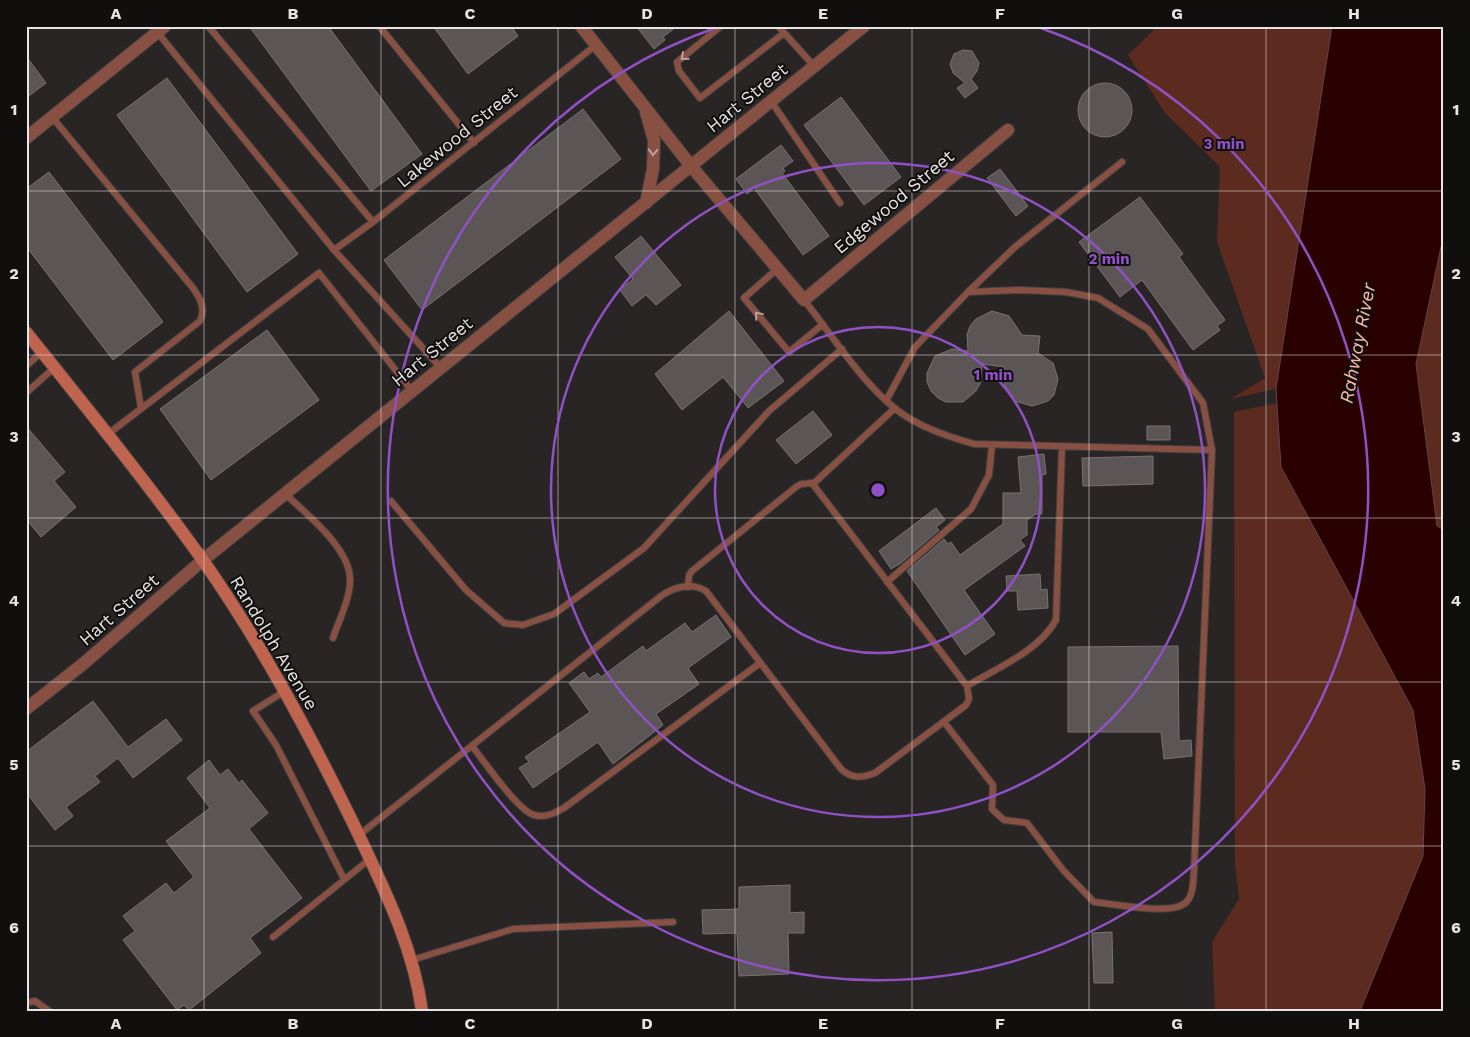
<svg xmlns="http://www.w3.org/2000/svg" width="1470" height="1037" viewBox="0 0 1470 1037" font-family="'Work Sans',sans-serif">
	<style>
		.green { fill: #5c2a1e }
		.water { fill: #290100; stroke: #624544 }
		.building { fill: #5b5655; stroke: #787372 }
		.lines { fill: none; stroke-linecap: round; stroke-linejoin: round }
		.lane-casing { stroke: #44403f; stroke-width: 8 }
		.street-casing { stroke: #44403f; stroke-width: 14 }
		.secondary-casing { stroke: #44403f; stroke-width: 14 }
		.lane { stroke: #885042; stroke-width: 6 }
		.street { stroke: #885042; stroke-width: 12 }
		.secondary { stroke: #bf654f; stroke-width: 12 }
		.oneway { stroke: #bca29b }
		.grid { fill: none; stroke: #e7e5e4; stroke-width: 1; stroke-opacity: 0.55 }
		.ring { fill: none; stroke: #9151c6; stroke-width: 2.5 }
		.labels { text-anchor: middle; stroke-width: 4; stroke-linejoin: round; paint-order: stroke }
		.street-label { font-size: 18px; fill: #e7e5e4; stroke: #100f0e }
		.water-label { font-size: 19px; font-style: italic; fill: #ffb7a4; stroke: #100f0e }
		.centre { fill: #9151c6; stroke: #100f0e; stroke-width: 2.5 }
		.ring-label { font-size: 15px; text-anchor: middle; font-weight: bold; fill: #9151c6; stroke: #100f0e; stroke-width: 4; stroke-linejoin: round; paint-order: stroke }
		.neatline { fill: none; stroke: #e7e5e4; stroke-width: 2 }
		.grid-label { font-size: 16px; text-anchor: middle; font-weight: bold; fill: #e7e5e4 }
	</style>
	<rect width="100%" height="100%" fill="#292524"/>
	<path class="green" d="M1158,26H1332L1276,389L1230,399L1265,378L1217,242L1220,167L1165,113L1128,55Z
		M1444,233V530L1437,526L1416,364Z
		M1277,403L1281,467L1413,710L1425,789L1423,856L1360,1011H1215L1212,942L1239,899L1235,865L1234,412Z"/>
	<path class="water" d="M1332,26H1444V233L1416,364L1437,526L1444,530V1011H1360L1423,856L1425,789L1413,710L1281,467L1276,389Z"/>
	<path class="building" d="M249,26H328L422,154L371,191Z
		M433,26H511L518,36L468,74Z
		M636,26H677L663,37L665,40L654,49Z
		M963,50L972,51L979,63L977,71L971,79L978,88L965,98L957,88L965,83L953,73L950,64L954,54Z
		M26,56L46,83L26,98Z
		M167,78L298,254L247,292L117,115Z
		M1078 110a27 27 0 1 1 54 0a27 27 0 1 1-54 0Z
		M841,97L901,177L864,205L804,125Z
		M583,109L621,159L422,310L384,260Z
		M781,145L793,161L783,168L785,171L782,173L829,236L803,255L754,188L747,194L736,179Z
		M1000,169L1028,206L1016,216L987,178Z
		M49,172L163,322L113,360L26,246V189Z
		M1140,197L1183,254L1179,257L1225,320L1217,326L1220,330L1193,350L1142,280L1120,297L1079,242Z
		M641,236L681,285L656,305L646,295L632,306L620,290L633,279L615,257Z
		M729,311L784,381L748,408L723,377L682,410L655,374Z
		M992,311L1009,316L1022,335L1040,336L1038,353L1053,363L1058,379L1054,395L1048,401L1032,406L1015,401L1005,386L1004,367L982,364L980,384L976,391L963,402H946L938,398L931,391L927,382V373L935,356L952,349L968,351L967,335L970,326L976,319Z
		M267,330L319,400L211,480L160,409Z
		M813,411L832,435L796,464L776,440Z
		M26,426L65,472L54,481L76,507L41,537L26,519Z
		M1147,426H1170V440H1147Z
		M1044,454L1046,474L1042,475V514H1036L1027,520V535L1020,540L1025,546L964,590L995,634L965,655L907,571L944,539L948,544L951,542L960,555L1003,524V493H1021L1018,457Z
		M1153,456V484L1083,486L1082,458Z
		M936,508L945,520L936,527L939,530L901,563L891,569L879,551Z
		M1040,574L1041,590L1047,589L1048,608L1018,610L1017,591H1007L1006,576Z
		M716,615L731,637L688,668L699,684L656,714L663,725L613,764L598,742L533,788L519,768L529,762L525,757L590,712L569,683L584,672L589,679L598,673L601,677L643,646L646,651L685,623L692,632Z
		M1178,646L1179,741L1191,740L1192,756L1164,759L1161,732H1068V647Z
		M93,701L128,747L166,719L182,740L133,778L118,758L95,776L100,782L66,807L73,816L55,830L26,792V752Z
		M209,760L220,775L228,769L239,783L242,780L268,813L249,829L302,898L250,938L261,953L189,1010L184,1005L177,1010L123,940L135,931L123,916L166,883L174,893L194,877L166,841L210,808L187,778Z
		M790,885V913L804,912V933H788L789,974L739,976L737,933L703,934L702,910L739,909V887Z
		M1112,932L1113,983H1094L1092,933Z"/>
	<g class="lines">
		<defs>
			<path id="lane" d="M208,26L373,222
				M379,26L474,143
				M721,26L677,62L679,71L700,98L784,33
				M778,26L814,66
				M157,32L334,250L441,368
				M771,101L840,203
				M52,117L193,288C200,298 206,309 200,321L135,372L141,408
				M334,250L373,222L596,45
				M777,269L744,298L789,352L823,324
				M968,292L1015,247L1122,162
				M804,300C833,336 868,393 907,417C928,430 950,437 974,444L1212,450L1203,403L1148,329L1098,298L1066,292L1021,290L968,292L915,347L886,401
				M26,366L42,352
				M26,393L55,367
				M108,434L319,273L412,391
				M813,484L895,408
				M285,494C306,513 349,548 350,578C351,597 339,620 333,638
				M391,501L466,590L504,623L523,625L554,614L644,548L769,411L842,349
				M887,582L971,509L989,475L992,445
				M967,686C997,668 1039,651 1056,620L1062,446
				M285,691L253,711L276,745L344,879
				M944,722L993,785L992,809L1004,820L1027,823L1063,870L1094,902C1114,904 1168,915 1184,904C1194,897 1193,881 1194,871L1212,450
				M472,746C484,761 518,811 534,815C545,818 555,813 564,808L760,663
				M359,835L661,596C674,587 691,582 706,591L841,769C852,779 861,778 875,773L966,705L969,699L967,686L812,483L801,484L796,487L692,571L689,575L688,587
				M273,937L370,859
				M412,960L513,929L673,922
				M26,1003L35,1001L49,1011"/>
			<path id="street" d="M581,26L691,166L804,300L1008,130
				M26,138L165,26
				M646,203L653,169L654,140L646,112
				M26,709L83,664L203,560L864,26"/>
			<path id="secondary" d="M26,332C86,407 146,481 202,559C261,643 309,733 354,825C382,885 413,944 422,1011"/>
		</defs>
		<use href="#lane" class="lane-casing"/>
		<use href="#street" class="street-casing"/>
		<use href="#secondary" class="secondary-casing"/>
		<use href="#lane" class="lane"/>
		<use href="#street" class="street"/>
		<use href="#secondary" class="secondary"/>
	</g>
	<defs><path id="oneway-chevron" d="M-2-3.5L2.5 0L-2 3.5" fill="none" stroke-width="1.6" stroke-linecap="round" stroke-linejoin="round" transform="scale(1.25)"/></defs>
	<g class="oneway">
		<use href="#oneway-chevron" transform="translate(684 57) rotate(139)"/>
		<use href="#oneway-chevron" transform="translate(653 152) rotate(93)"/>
		<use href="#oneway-chevron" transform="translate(758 315) rotate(-130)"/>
	</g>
	<path class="grid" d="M204,26V1011M381,26V1011M558,26V1011M735,26V1011M912,26V1011M1089,26V1011M1266,26V1011M26,191H1444M26,355H1444M26,518H1444M26,682H1444M26,846H1444"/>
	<g class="ring">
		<circle cx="878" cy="490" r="163"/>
		<circle cx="878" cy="490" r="327"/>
		<path d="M1038 27A490 490 0 1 1 718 27"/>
	</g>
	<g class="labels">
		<g class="street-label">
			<text transform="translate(747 98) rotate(-39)" y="6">Hart Street</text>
			<text transform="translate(457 137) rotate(-39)" y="6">Lakewood Street</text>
			<text transform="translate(894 202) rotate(-40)" y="6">Edgewood Street</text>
			<text transform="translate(432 352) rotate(-39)" y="6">Hart Street</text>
			<text transform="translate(119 610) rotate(-41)" y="6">Hart Street</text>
			<text transform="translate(274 643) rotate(59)" y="6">Randolph Avenue</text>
		</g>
		<g class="water-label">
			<text transform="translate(1357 343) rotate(-79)" y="7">Rahway River</text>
		</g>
	</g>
	<circle cx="878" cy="490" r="8" class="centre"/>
	<g class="ring-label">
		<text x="1224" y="149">3 min</text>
		<text x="1109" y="264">2 min</text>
		<text x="993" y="380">1 min</text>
	</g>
	<rect width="1470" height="1037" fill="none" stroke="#100f0e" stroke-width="55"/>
	<rect x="28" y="28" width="1414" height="982" class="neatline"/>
	<g class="grid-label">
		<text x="116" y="19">A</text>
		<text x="293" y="19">B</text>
		<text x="470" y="19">C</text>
		<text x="647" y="19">D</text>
		<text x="823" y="19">E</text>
		<text x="1000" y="19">F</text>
		<text x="1177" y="19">G</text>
		<text x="1354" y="19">H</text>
		<text x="14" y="115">1</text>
		<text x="1456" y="115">1</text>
		<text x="14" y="279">2</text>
		<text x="1456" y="279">2</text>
		<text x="14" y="442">3</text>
		<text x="1456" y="442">3</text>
		<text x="14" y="606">4</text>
		<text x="1456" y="606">4</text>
		<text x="14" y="770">5</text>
		<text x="1456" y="770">5</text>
		<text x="14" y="933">6</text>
		<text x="1456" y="933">6</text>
		<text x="116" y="1029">A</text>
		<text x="293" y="1029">B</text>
		<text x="470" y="1029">C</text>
		<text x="647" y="1029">D</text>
		<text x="823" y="1029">E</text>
		<text x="1000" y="1029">F</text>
		<text x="1177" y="1029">G</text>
		<text x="1354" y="1029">H</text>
	</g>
</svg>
